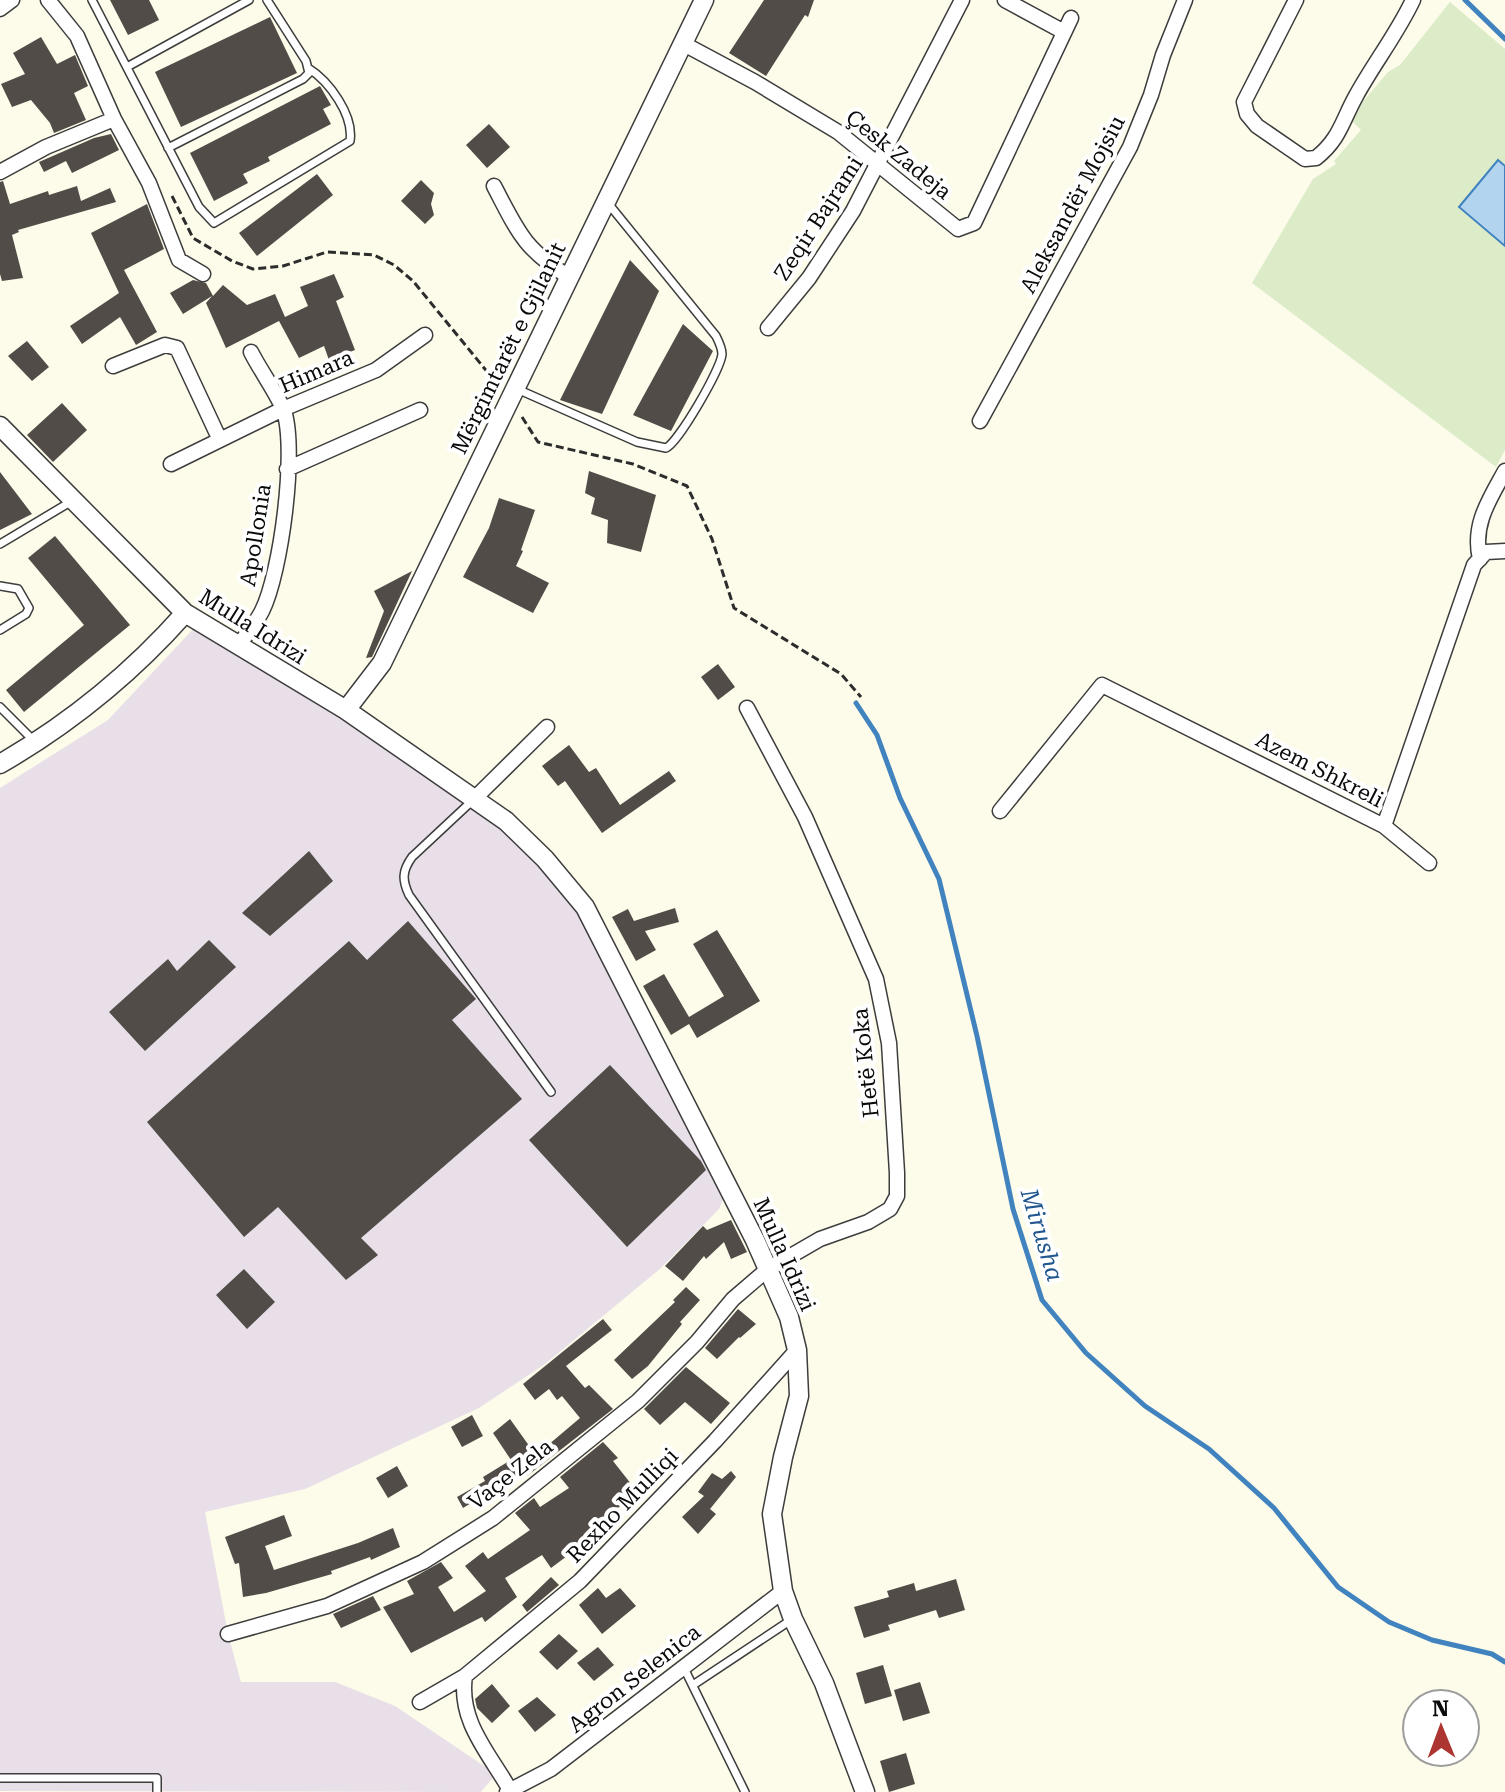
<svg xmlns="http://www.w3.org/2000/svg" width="1505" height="1792" viewBox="0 0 1505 1792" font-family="'Roboto Serif',serif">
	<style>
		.industrial { fill: #e8dfe9 }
		.pitch { fill: #dcebc8 }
		.water { fill: #b3d4ef; stroke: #4183bf; stroke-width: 2 }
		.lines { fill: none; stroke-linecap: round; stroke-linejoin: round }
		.stream { stroke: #4183bf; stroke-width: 5 }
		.building { fill: #524c48 }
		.service-casing { stroke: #3d3d3d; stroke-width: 10 }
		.minor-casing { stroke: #3d3d3d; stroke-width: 17 }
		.tertiary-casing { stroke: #3d3d3d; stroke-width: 21 }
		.path { stroke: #2c2c2c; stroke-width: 3; stroke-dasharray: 8 4; stroke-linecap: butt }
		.service { stroke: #fff; stroke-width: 7 }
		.minor { stroke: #fff; stroke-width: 14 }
		.tertiary { stroke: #fff; stroke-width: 18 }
		.labels { text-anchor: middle; stroke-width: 8; stroke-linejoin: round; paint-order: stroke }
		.street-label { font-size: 22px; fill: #0a0a0a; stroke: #fff }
		.water-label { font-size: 24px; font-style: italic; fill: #21568e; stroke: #fff }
	</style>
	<rect width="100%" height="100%" fill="#fdfbe9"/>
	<path class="industrial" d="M196,626L473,800L585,907L728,1187L719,1209L661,1268L545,1364L479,1408L305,1489L205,1512L228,1634L241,1682H335L395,1706L496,1774L481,1792L0,1791V788L108,720Z"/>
	<path class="pitch" d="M1450,2L1505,49V450L1496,467L1252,283L1313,179L1336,164L1334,161L1361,130L1351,120L1355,111L1388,72L1400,65Z"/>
	<path class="water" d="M1498,160L1505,166V246L1459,207Z"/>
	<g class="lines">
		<path class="stream" d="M1465,0L1505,39
			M856,703L877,735L900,798L939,879L977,1036L1013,1209L1042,1300L1086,1353L1145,1406L1209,1449L1274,1508L1338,1587L1389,1622L1432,1640L1492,1654L1505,1662"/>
	</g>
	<path class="building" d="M110,0H149L159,20L128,35Z
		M764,0H814L808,17L805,15L766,76L729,53Z
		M270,17L297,73L181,127L155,72Z
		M41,37L57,64L75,55L88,86L74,93L86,120L54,133L50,123L31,100L12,107L1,84L25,74L13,53Z
		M320,86L331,105L323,109L331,124L268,157L270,161L243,174L248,183L214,201L190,153Z
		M489,124L510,147L487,168L466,145Z
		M111,134L119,150L72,173L66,161L44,172L39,162L94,138Z
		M317,174L333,195L257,256L239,233Z
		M421,180L434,193L431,204L434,215L425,224L401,201Z
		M3,181L10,204L48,191L49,195L77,186L81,201L110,188L116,202L18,230L19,232L12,235L23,278L2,281L0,274V182Z
		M147,204L164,249L124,270L157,332L136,345L120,317L82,344L70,326L119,293L91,233Z
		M630,260L659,291L602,414L560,400Z
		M334,274L344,297L336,301L355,350L329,360L324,346L299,358L279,321L226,348L206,303L212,296L183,314L170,293L193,280L206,283L213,296L223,285L247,305L275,294L285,317L308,306L300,287Z
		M683,324L713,351L671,431L633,415Z
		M27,341L49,367L32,381L8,356Z
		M62,403L87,430L53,462L27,435Z
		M589,471L656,495L641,552L607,543L608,520L591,514L595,498L585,493Z
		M0,472L32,514L0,530Z
		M499,498L535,510L521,550L523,551L516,566L549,583L533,613L463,577L489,528Z
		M55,536L130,625L24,712L6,690L84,625L28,558Z
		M412,571L372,657L366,658L384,611L374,591Z
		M718,664L735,687L718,700L701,677Z
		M569,745L589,772L596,768L620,805L669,771L676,781L602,833L565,781L558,786L542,766Z
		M309,851L333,881L270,936L242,913Z
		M675,908L679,922L645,931L656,950L636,961L612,917L628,909L634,921Z
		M408,921L476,999L452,1020L522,1099L361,1238L378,1255L346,1280L278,1207L244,1237L147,1122L349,941L367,960Z
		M717,930L760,1001L697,1038L689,1024L671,1035L643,986L664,974L689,1017L724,996L693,944Z
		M209,940L236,967L145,1051L109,1012L168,959L177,971Z
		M610,1065L701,1161L706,1170L627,1247L529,1140Z
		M731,1220L747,1252L731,1259L724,1242L706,1259L704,1256L683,1281L665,1266L703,1226L707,1230Z
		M244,1269L275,1302L247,1329L216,1295Z
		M686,1287L700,1300L680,1322L682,1324L648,1366L632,1379L614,1360L675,1302L673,1300Z
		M738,1309L756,1324L740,1338L739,1337L717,1359L705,1348Z
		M603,1319L612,1330L566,1366L585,1388L589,1385L613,1409L527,1476L523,1472L463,1508L457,1497L485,1481L483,1477L511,1460L493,1433L510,1419L530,1447L535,1443L541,1451L580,1418L562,1396L557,1400L549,1389L535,1400L523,1384Z
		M686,1367L730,1403L711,1424L685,1402L660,1425L644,1409Z
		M472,1415L483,1436L462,1447L451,1427Z
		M603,1442L618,1458L613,1461L639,1494L616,1509L618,1511L588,1533L595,1541L575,1558L571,1553L551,1568L542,1555L505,1578L517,1597L485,1622L482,1617L411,1653L383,1607L414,1594L407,1581L441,1562L453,1578L438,1587L454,1612L486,1591L465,1566L483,1552L488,1559L530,1530L515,1513L534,1498L540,1507L569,1488L560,1477Z
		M397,1466L408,1486L388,1498L376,1478Z
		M731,1471L736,1477L710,1509L716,1514L698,1534L682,1517L704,1496L698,1492L712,1473L722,1479Z
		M284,1515L292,1536L265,1546L274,1570L358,1543L393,1528L400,1547L371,1560L370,1557L331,1571L332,1574L266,1593L243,1597L239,1563L235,1564L225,1537Z
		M551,1577L559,1585L527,1612L522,1605Z
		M956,1579L965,1610L939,1618L936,1610L888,1625L890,1630L864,1638L854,1607L889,1597L887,1591L914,1583L916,1591Z
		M598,1588L606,1598L620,1588L636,1606L602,1634L579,1605Z
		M373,1596L381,1610L341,1628L333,1614Z
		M559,1634L578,1651L557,1670L539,1652Z
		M598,1647L614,1665L594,1681L577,1663Z
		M883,1665L892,1696L865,1704L856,1673Z
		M920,1682L930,1713L903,1721L894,1690Z
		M492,1684L510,1706L492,1723L477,1708L475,1699Z
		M537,1697L556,1715L535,1732L518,1711Z
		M906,1753L915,1784L889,1792L880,1761Z"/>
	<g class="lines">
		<defs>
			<path id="service" d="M92,0L199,207L214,223L350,141C354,115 329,81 308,68
				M127,67L249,0
				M168,148L303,79L309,73L306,61L267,0
				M517,389L637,442L666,448C678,443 721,369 722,354C722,348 719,342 716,336L607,202
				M0,544L72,501
				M0,586L18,589L29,608L26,614L0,630
				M0,707L35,742
				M472,801L412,857C402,871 402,880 409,895L551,1092
				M683,1666L745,1792
				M693,1685L791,1620
				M0,1778H157V1792"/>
			<path id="minor" d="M48,0L77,36L114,119L149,183L179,260L203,274
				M1005,0L1064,32
				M1296,0L1244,102L1247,114L1257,126L1305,159L1316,158C1340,139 1342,121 1356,96C1374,63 1397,34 1413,0
				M0,9L12,0
				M682,43L755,82L838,132L958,229L974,223L1071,18
				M0,172L46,147L114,119
				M494,186C518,232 524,249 569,277
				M768,328L809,278L853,211L962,0
				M113,366L165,345L177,348L219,438
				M980,421L1130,147L1151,95L1163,55L1185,0
				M171,464L283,409L376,370L425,335
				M287,469L420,410
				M1480,559C1472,525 1489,500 1505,471
				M238,646C246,635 256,623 262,611C281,573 297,451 284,411C278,395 260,370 251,352
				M473,800L547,727
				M1000,811L1102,685L1384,826L1474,565L1486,552L1505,551
				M1384,826L1429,863
				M228,1634L327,1606L423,1562L493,1518L638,1401L697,1342L733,1299L768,1269L820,1239L868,1222L890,1209L897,1196V1173L889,1043L876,979L805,817L747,708
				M420,1702L465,1676
				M510,1790C489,1753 458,1721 465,1676L580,1581L715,1441L797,1350
				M507,1792L551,1769L783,1591"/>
			<path id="tertiary" d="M0,426L185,613L346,710L506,821L545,859L585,907L755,1240L789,1317L797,1350L799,1396L783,1457L772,1514L783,1591L793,1619L824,1683L865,1792
				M346,710L382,663L704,0
				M0,764C69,724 132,673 185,613"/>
		</defs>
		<use href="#service" class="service-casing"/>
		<use href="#minor" class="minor-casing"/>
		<use href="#tertiary" class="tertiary-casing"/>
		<path class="path" d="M172,196L193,238L232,261L253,269L283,266L327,252L374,255L394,265L413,281L498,385
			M522,417L538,442L633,464L687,486L712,539L734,608L841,674L861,697"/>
		<use href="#service" class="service"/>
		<use href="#minor" class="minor"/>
		<use href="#tertiary" class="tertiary"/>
	</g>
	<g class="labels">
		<g class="street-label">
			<text transform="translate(899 154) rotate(39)" y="8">Çesk Zadeja</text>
			<text transform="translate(1072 204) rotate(-62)" y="8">Aleksandër Mojsiu</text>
			<text transform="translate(818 218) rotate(-57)" y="8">Zeqir Bajrami</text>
			<text transform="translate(508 348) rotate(-64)" y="8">Mërgimtarët e Gjilanit</text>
			<text transform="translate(316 371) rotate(-23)" y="8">Himara</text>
			<text transform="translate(255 535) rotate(-81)" y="8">Apollonia</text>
			<text transform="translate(253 626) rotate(32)" y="8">Mulla Idrizi</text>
			<text transform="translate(1320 769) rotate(27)" y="8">Azem Shkreli</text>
			<text transform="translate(865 1063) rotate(-96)" y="8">Hetë Koka</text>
			<text transform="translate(785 1254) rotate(66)" y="8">Mulla Idrizi</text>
			<text transform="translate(510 1474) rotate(-38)" y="8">Vaçe Zela</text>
			<text transform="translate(622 1505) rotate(-46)" y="8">Rexho Mulliqi</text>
			<text transform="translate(634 1678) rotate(-38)" y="8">Agron Selenica</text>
		</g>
		<g class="water-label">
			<text transform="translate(1042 1235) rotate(73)" y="8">Mirusha</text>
		</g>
	</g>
	<g transform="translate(1441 1728) rotate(359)"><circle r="38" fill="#ffffff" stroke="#9d9d9d" stroke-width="2"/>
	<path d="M0-6L14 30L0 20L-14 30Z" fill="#ac3431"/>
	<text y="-12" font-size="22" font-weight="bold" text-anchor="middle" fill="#0a0a0a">N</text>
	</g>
</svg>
